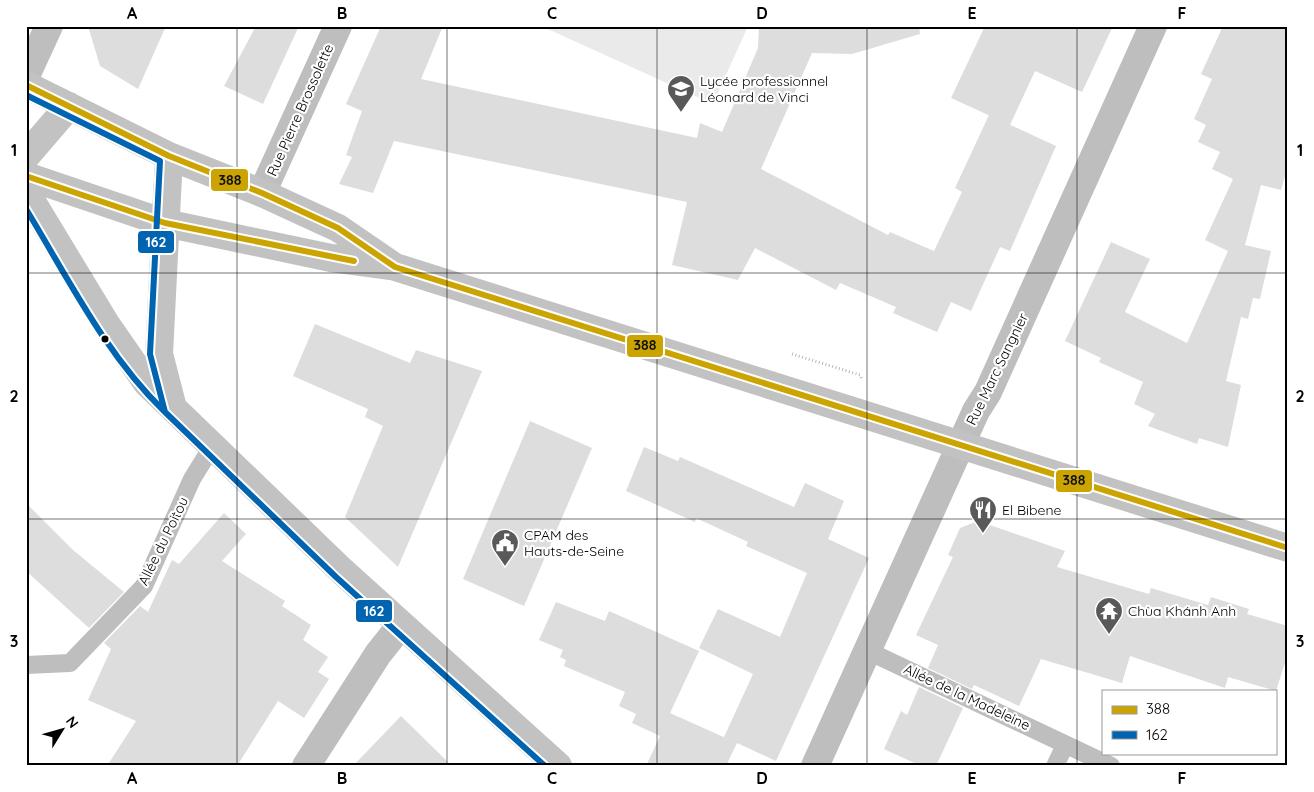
<svg xmlns="http://www.w3.org/2000/svg" width="1314" height="792" viewBox="0 0 1314 792" font-family="Quicksand,sans-serif">
	<style>
		.green { fill: #eaeaea }
		.building { fill: #ddd }
		.lines { fill: none; stroke-linecap: round; stroke-linejoin: round }
		.path { stroke: #b8b8b8; stroke-width: 3; stroke-dasharray: 1 2.5; stroke-linecap: butt }
		.lane { stroke: #bebebe; stroke-width: 18 }
		.street { stroke: #bebebe; stroke-width: 28 }
		.secondary { stroke: #c2c2c2; stroke-width: 28 }
		.bus-1-casing { stroke: #fff; stroke-width: 10 }
		.bus-2-casing { stroke: #fff; stroke-width: 10 }
		.bus-1 { stroke: #cca401; stroke-width: 6 }
		.bus-2 { stroke: #0064b1; stroke-width: 6 }
		.grid { fill: none; stroke: #000; stroke-width: 1; stroke-opacity: 0.55 }
		.bus-dot { fill: #000; stroke: #fff; stroke-width: 2 }
		.labels { text-anchor: middle; stroke-width: 4.5; stroke-linejoin: round; paint-order: stroke }
		.poi-label { font-size: 14px; fill: #000; stroke: #fff; text-anchor: start }
		.street-label { font-size: 14px; fill: #000; stroke: #fff }
		.line-badge { stroke: #fff; stroke-width: 2 }
		.badge-label { font-size: 14px; text-anchor: middle; font-weight: bold; fill: #fff }
		.pale-badge-label { font-size: 14px; text-anchor: middle; font-weight: bold; fill: #111 }
		.neatline { fill: none; stroke: #000; stroke-width: 2 }
		.grid-label { font-size: 16px; text-anchor: middle; font-weight: bold; fill: #000 }
	</style>
	<rect width="100%" height="100%" fill="#fff"/>
	<path class="green" d="M541,26H748L713,104Z"/>
	<path class="building" d="M88,26H166L138,89L100,66Z
		M256,26H299L263,104L224,86Z
		M381,26H443L421,79L697,138L700,123L722,132L758,48L759,26H919L920,34L852,54L812,53L761,169L888,235L890,232L934,251L962,192L955,188L989,115L1056,146L1010,251L1000,247L971,311L951,302L937,332L893,313L896,307L840,283L836,290L755,248L738,280L672,265L687,202L394,141L373,193L339,184L352,157L346,155L362,111L346,104Z
		M985,26H1113L1082,92L1035,71L1010,125L951,98Z
		M1223,26H1288V166L1281,190L1261,185L1245,245L1271,251L1260,299L1253,298L1248,319L1241,317L1226,381L1241,385L1228,447L1199,438L1197,444L1148,426L1155,414L1134,404L1143,382L1099,362L1101,358L1065,341L1111,242L1150,259L1125,312L1187,343L1228,251L1205,240L1233,179L1212,169L1220,152L1198,142L1206,125L1194,119L1212,79L1201,74Z
		M315,324L410,363L416,350L482,371L398,567L345,517L383,426L365,417L368,409L293,376Z
		M530,421L592,448L524,606L463,579Z
		M644,447L678,461L680,457L794,507L805,483L844,501L828,539L869,558L776,761L724,737L753,674L699,648L718,609L780,637L807,573L746,546L748,542L696,518L695,522L626,491Z
		M26,503L73,550L124,592L89,628L26,571Z
		M224,513L246,534L222,561L285,601L282,606L311,625L303,640L328,657L318,672L329,679L304,718L278,701L237,766H107L136,721L88,700L111,649L104,643L140,606L148,612L172,560L179,564Z
		M978,521L1065,551L1057,567L1149,594L1151,588L1208,605L1211,597L1249,609L1247,614L1288,626V653L1276,691L1228,677L1225,688L1130,656L1122,683L1041,659L1019,706L974,685L972,689L928,668L938,645L916,635L953,557L948,555L960,528Z
		M556,602L605,621L609,611L699,651L670,713L737,743L726,766H646L660,736L632,723L636,714L619,706L625,692L564,666L566,660L560,657L563,650L539,640Z
		M919,687L963,708L936,766H921L884,749L901,711L907,715Z
		M401,716L452,766H353Z"/>
	<g class="lines">
		<path class="path" d="M792,354L860,375L862,379"/>
		<path class="lane" d="M868,651L1111,766
			M26,665L70,663L144,586L192,479L213,445
			M1055,766L1065,745"/>
		<path class="street" d="M26,76L49,26
			M262,193L338,26
			M306,766L378,654L401,625
			M815,766L976,411L988,392L1153,26"/>
		<path class="secondary" d="M26,85L169,156L262,193L338,228L395,267L1288,548
			M26,156L69,106
			M169,156L159,354L173,408
			M26,176L165,223L331,258L391,266
			M26,192L106,324L147,383L342,571L558,766"/>
		<defs>
			<path id="bus-1" d="M26,85L169,156L262,193L338,228L395,267L1288,548
				M26,176L165,223L354,261"/>
			<path id="bus-2" d="M26,95L160,161L150,354L165,412L336,577L545,766
				M26,209C68,278 106,355 164,411"/>
		</defs>
		<use href="#bus-1" class="bus-1-casing"/>
		<use href="#bus-2" class="bus-2-casing"/>
		<use href="#bus-1" class="bus-1"/>
		<use href="#bus-2" class="bus-2"/>
	</g>
	<path class="grid" d="M237,26V766M447,26V766M657,26V766M867,26V766M1077,26V766M26,273H1288M26,519H1288"/>
	<defs>
		<symbol id="school-pin" viewBox="-11 -11 22 30"><path d="M0 17L-7.5 6A9.5 9.5 0 1 1 7.5 6Z" fill="#595959" stroke="#fff"/><path d="M0-5L7-2L0 1L-7-2ZM-4 1L0 2.5L4 1V4Q0 6-4 4Z" fill="#fff"/></symbol>
		<symbol id="restaurant-pin" viewBox="-11 -11 22 30"><path d="M0 17L-7.5 6A9.5 9.5 0 1 1 7.5 6Z" fill="#595959" stroke="#fff"/><path d="M-5-6h1v4h1v-4h1v4h1v-4h1v5L-1.5 .5V6h-2V.5L-5-1ZM5-6V6H3V1.5H1.5Q1.5-4 5-6Z" fill="#fff"/></symbol>
		<symbol id="civic-pin" viewBox="-11 -11 22 30"><path d="M0 17L-7.5 6A9.5 9.5 0 1 1 7.5 6Z" fill="#595959" stroke="#fff"/><path d="M-.6-6.5H3V-4.5H.6V-3L4-1V1h2V6H-6V1h2V-1L-.6-3ZM-1.2 2.5V6h2.4V2.5Z" fill="#fff"/></symbol>
		<symbol id="temple-pin" viewBox="-11 -11 22 30"><path d="M0 17L-7.5 6A9.5 9.5 0 1 1 7.5 6Z" fill="#595959" stroke="#fff"/><path d="M0-6L5-2H3V0L6.5 2.5H4V6H1.5V3h-3V6H-4V2.5H-6.5L-3 0V-2H-5Z" fill="#fff"/></symbol>
	</defs>
	<g fill-rule="evenodd">
		<use href="#school-pin" x="665" y="73" width="32" height="43"/>
		<use href="#restaurant-pin" x="967" y="494" width="32" height="43"/>
		<use href="#civic-pin" x="489" y="527" width="32" height="43"/>
		<use href="#temple-pin" x="1093" y="595" width="32" height="43"/>
	</g>
	<circle class="bus-dot" cx="105" cy="339" r="4.5"/>
	<g class="labels">
		<g class="poi-label">
			<text x="700" y="86">Lycée professionnel<tspan x="700" dy="16">Léonard de Vinci</tspan></text>
			<text x="1002" y="515">El Bibene</text>
			<text x="524" y="540">CPAM des<tspan x="524" dy="16">Hauts-de-Seine</tspan></text>
			<text x="1128" y="616">Chùa Khánh Anh</text>
		</g>
		<g class="street-label">
			<text transform="translate(300 110) rotate(-66)" y="5">Rue Pierre Brossolette</text>
			<text transform="translate(997 369) rotate(-64)" y="5">Rue Marc Sangnier</text>
			<text transform="translate(163 541) rotate(-64)" y="5">Allée du Poitou</text>
			<text transform="translate(967 697) rotate(25)" y="5">Allée de la Madeleine</text>
		</g>
	</g>
	<g class="line-badge">
		<rect x="210" y="168" width="39" height="24" rx="5" fill="#cca401"/>
		<rect x="137" y="230" width="38" height="24" rx="5" fill="#0064b1"/>
		<rect x="626" y="334" width="38" height="24" rx="5" fill="#cca401"/>
		<rect x="1055" y="469" width="38" height="24" rx="5" fill="#cca401"/>
		<rect x="355" y="599" width="38" height="24" rx="5" fill="#0064b1"/>
	</g>
	<g class="badge-label">
		<text x="156" y="247">162</text>
		<text x="374" y="616">162</text>
	</g>
	<g class="pale-badge-label">
		<text x="230" y="185">388</text>
		<text x="645" y="350">388</text>
		<text x="1074" y="485">388</text>
	</g>
	<rect width="1314" height="792" fill="none" stroke="#ffffff" stroke-width="55"/>
	<rect x="1102" y="690" width="175" height="65" fill="#ffffff" stroke="#999999"/>
	<rect x="1112" y="706" width="25" height="8" fill="#cca401" stroke="#999999"/>
	<text x="1146" y="714" font-size="15" fill="#000000">388</text>
	<rect x="1112" y="731" width="25" height="8" fill="#0064b1" stroke="#999999"/>
	<text x="1146" y="740" font-size="15" fill="#000000">162</text>
	<g transform="translate(62 730) rotate(53)" stroke="#ffffff" stroke-width="4" paint-order="stroke">
	<path d="M0-4L9 19L0 12L-9 19Z" fill="#000000"/>
	<text y="-8" font-size="14" font-weight="bold" text-anchor="middle" fill="#000000">N</text>
	</g>
	<rect x="28" y="28" width="1258" height="736" class="neatline"/>
	<g class="grid-label">
		<text x="132" y="19">A</text>
		<text x="342" y="19">B</text>
		<text x="552" y="19">C</text>
		<text x="762" y="19">D</text>
		<text x="972" y="19">E</text>
		<text x="1182" y="19">F</text>
		<text x="14" y="156">1</text>
		<text x="1300" y="156">1</text>
		<text x="14" y="402">2</text>
		<text x="1300" y="402">2</text>
		<text x="14" y="647">3</text>
		<text x="1300" y="647">3</text>
		<text x="132" y="784">A</text>
		<text x="342" y="784">B</text>
		<text x="552" y="784">C</text>
		<text x="762" y="784">D</text>
		<text x="972" y="784">E</text>
		<text x="1182" y="784">F</text>
	</g>
</svg>
